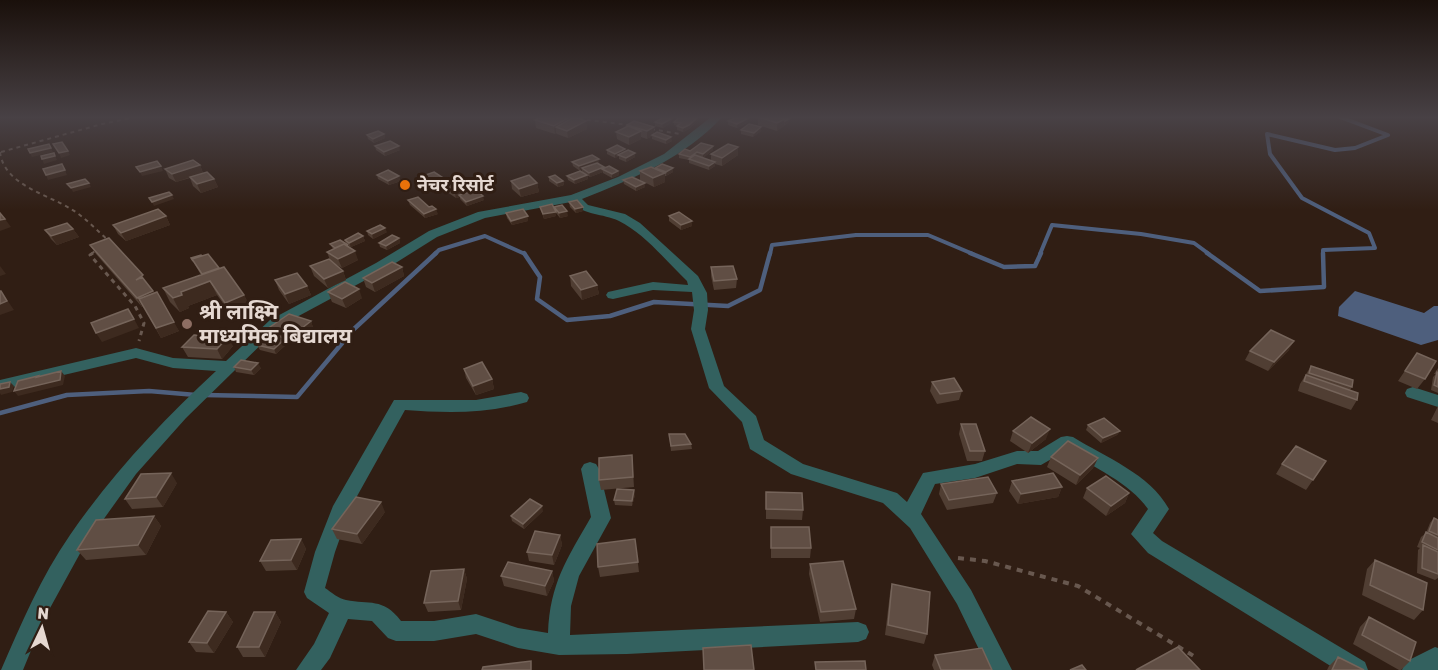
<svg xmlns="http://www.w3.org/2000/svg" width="1438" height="670" viewBox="0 0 1438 670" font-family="Rubik,'Noto Sans Devanagari',sans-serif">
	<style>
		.water { fill: #4e5f7d }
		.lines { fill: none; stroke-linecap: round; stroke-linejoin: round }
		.stream-far1 { stroke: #4e5f7d; stroke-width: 4 }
		.stream { stroke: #4e5f7d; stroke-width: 4.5 }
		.path-far2 { stroke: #68584f; stroke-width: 2; stroke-dasharray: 4 4; stroke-linecap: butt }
		.path-far1 { stroke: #68584f; stroke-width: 3; stroke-dasharray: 4.5 4.5; stroke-linecap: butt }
		.path { stroke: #68584f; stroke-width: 4; stroke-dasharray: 6 6; stroke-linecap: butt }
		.minor { fill: #33615f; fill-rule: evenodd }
		.wall { fill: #503e33 }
		.shaded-wall { fill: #3d2a1f }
		.building { fill: #604e44; stroke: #75645a; stroke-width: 1.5 }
		.food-dot { fill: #e8710a; stroke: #301e14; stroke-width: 2 }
		.education-dot { fill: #8d6e63; stroke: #301e14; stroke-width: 2 }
		.labels { text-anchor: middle; stroke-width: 6; stroke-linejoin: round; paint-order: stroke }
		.far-poi-label { font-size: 18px; font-weight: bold; fill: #e5d8d1; stroke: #301e14; text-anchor: start }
		.poi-label { font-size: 21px; font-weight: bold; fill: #e5d8d1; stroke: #301e14; text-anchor: start }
	</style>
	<rect width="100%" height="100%" fill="#301e14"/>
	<path class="water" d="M1355,291L1424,313L1434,306H1438V340L1421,345L1338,316L1339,307Z"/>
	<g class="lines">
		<path class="stream-far1" d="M435,254L439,250L485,236L525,254
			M770,254L772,245L856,235H928L973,254
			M1040,254L1052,225L1141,234L1194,243L1209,254
			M1323,254V250L1375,248L1369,233L1302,198L1270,154L1267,134L1335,150L1355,148L1388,135L1340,117"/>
		<path class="stream" d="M524,253L540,277L537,299L567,320L610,316L654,302L728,306L760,290L770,253
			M970,253L1004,267L1035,266L1041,253
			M1207,253L1260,291L1324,287L1323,253
			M204,395L297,397L354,329L436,253
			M0,413L67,395L149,391L196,395"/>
		<path class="path-far2" d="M563,117L629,125
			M651,129L680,134
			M0,152C4,185 47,194 71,209C85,217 96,230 108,240
			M1,152L102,124L136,117
			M91,254L98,249"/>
		<path class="path-far1" d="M93,253L90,255L135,306L144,323L139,341"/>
		<path class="path" d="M958,558L985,561L1078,586L1197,658"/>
		<path class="minor" d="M711,117H722C685,158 632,179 582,199L588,205L625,214L640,223L698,276L707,293L708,310L705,329L724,386L756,416L764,440L803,464L897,493L907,502L923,473L975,464L1017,451H1038L1061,437L1067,436L1073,437C1105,457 1150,474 1169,509L1153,533L1162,541L1365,662L1368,670H1337L1148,553L1131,534L1148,509C1129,482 1094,468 1067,450L1041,465L1017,464L975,478L935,484L921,514L971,590L1012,670H989L957,604L910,528L883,503L791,474L750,449L742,422L709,388L691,329L694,310L692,292L653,290L613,299L608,298L606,295L608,292L653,282L688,285L687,281C666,261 645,234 619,221C602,213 585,216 571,202L485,218L437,237L386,269L280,326L186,418L136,474L83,548L44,619L23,670H1C21,624 41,577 70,535C112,474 162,421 216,371L173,368L136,358L0,390V380L136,348L173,358L226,361L270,320L376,263L429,231L478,212L571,195L618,177L664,154Z
			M1413,387L1438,395V407L1407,397L1405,393L1407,389Z
			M521,392L527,394L529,398L527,402C486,414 447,413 405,410L351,507L335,552L325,588C331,592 339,599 346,600C369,605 383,597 401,621H434L476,614L518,628L548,633C550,583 567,559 591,517L581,469L584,464L590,462L596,464L599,469L611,518L579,576L571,606L570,635L858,622L866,625L869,632L866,639L858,642L627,654L559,655L518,648L476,634L434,641H396L388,638L372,621L348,619L330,658L321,670H296L314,644L329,613L307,598L304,592L315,552L333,506L394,400H476Z
			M1435,647L1438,648V670H1402L1405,662Z"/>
	</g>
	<path class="wall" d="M680,117H701H699V119L689,129L683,132L677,130V126L674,125V122Z
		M756,117H789L787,118L789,122L777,131L758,125V119L756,118Z
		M535,120L586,121L587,129L568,138L557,134L556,133L555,134L536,128Z
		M634,121L654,134L672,141L666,144L652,139V136L647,139L641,137V139L629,145L617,139L616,132L627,126V125Z
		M728,121L747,123L737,128L728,125Z
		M655,122L671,123L663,128L655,126Z
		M761,127V131L753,137L741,134V130Z
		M384,134L385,138L374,143L368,139L367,135Z
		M375,146L400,150L385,156L376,150Z
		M607,150L625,151L635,157L626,162L619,159V156L615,158L607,154Z
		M713,150L703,158L711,161V154L738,155L722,166L715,164V166L709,170L689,163V160L679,158V154L690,151Z
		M572,162L599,164L604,168L618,171L619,175L612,178L603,173V172L590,177L587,175L588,179L575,184L568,180L567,176L582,172V170L580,171L573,166Z
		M200,165L203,173L214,179L218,187L201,193L193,186L190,178L176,182L169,178L165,169Z
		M655,168L673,172L666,176H665V182L654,187L640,180V171Z
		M377,175L401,181L389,185L378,179Z
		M423,176L445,179V180L472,191L484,200L467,206L460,199V197L456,198L444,190L442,185L435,188L424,181Z
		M549,177L563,181L564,185L558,187L549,181Z
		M623,180L645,187L636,191L624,184Z
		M511,181L537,183L539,192L521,197L512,189Z
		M408,200L438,214L425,218L410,205Z
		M569,202L583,211L576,213L570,207Z
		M540,207L555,209L554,207L568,216L560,218L556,213V216L544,219Z
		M506,213L528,216V221L512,225L507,218Z
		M166,216L170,225L126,241L118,234L113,225Z
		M669,216L692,221V226L681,230L669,221Z
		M73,229L79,237L57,245L51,239L45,230Z
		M367,231L387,232L373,239L368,235Z
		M363,236L365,241L351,247L346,244L345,240Z
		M399,238L400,243L387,250L380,247L379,243Z
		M330,244L348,245L358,260L342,268L333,263L343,271L346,280L328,288L314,276L310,266L330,260L327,252L333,249Z
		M90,245L148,285L179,331L161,338L143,306L142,307L96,254Z
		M191,258L219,269L244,295L251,309L232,316L217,295L188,306L189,308L180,312L170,302L163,288L201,275Z
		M402,267L404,276L375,292L366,287L363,278Z
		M711,267L737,279L736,288L714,290L711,276Z
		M570,276L597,285L599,294L582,300L571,286Z
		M275,280L307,286L311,295L289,304L279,290Z
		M328,292L362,298L346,308L332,302Z
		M311,321L314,331L297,344L287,341L288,343L276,354L260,350L257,345L274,336L270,327Z
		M233,346L222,359L188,357L182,347Z
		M1289,350L1268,371L1245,360L1250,351Z
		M1417,353L1425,379L1417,389L1398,381Z
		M1311,366L1352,387L1350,390L1357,400L1351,410L1298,391L1300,384Z
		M234,367L261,368L254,375L236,372Z
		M1438,368V393L1431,390L1433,377L1436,374H1434Z
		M464,369L492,379L494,389L476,395L466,378Z
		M932,382L962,391L959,400L937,404L930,391Z
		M1438,406V423L1431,420Z
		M961,424L985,451L982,461H967L959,434Z
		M1088,425L1120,431L1117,435L1101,443L1086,430Z
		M1013,431L1046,439L1028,453L1010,441Z
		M669,434L691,444L692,449L671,451Z
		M632,455L634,487L601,490L599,480Z
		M1051,457L1098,458L1093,468L1076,485L1047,467Z
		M1326,461L1306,490L1276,474L1282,464Z
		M1012,481L1062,487L1058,497L1018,504L1009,491Z
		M177,483L163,507L132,509L125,499Z
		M941,484L997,493L993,503L947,510L939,494Z
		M1087,488L1129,493L1125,503L1106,516L1083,498Z
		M766,492L803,510L802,520L766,519Z
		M635,495L632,506L615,505L614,500Z
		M543,511L524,529L512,521L511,516Z
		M385,512L362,544L337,539L332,529Z
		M154,516L161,526L146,555L86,560L77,550Z
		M1434,518L1438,520V550L1437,551L1438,552V578L1435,580L1417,573L1418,550L1420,548L1417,547L1421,537L1426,533L1430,523Z
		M771,527L811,548L810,558H771Z
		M560,535L562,545L554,565L529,561L527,552Z
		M301,539L306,549L297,570L266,571L260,561Z
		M635,539L639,572L600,577L598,567Z
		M1375,560L1423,610L1414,620L1362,595L1367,569Z
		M810,564L856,609L854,619L820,622L809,574Z
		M464,569L467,579L461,610L428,612L424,603Z
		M552,571L554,581L547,596L504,586L501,576Z
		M892,584L927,634L924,644L885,635L890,593Z
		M226,612L233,622L214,653L196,652L189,642Z
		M275,612L281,622L265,657H243L237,647Z
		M1369,617L1410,661L1401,670H1399L1353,644L1360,627Z
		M935,655L992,670H934L932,665Z
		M1338,657L1364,670H1327L1329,666Z"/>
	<path class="shaded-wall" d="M697,117H701H699V119L689,129L683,132V128Z
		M568,118L569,126L556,127V133L555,134L554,126Z
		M671,119V123L663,128L662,124Z
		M747,119V123L737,128V124Z
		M785,119L784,126L777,131V123Z
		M789,119V122L785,125V121Z
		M586,121L587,129L568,138L567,131Z
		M654,127V135L647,139V131Z
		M761,127V131L753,137L754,133Z
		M641,131V139L629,145V137Z
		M384,134L385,138L374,143L373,139Z
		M671,137L672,141L666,144V140Z
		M399,146L400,150L385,156L384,152Z
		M713,146V150L703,158V154Z
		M738,147V155L722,166V158Z
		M51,148L53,152L32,157L30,153Z
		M625,149L626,153L618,155L619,156L615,158V154Z
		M68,151L70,155L61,158L59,153Z
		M54,153L57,160L44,164L42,159Z
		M635,153V157L626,162V158Z
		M599,159V164L582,168V170L580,171L579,166Z
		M715,162V166L709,170V166Z
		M200,165L203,173L176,182L172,174Z
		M161,166L163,171L142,176L140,172Z
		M604,167L605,170L602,169L603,172L590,177L589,173Z
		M673,168V172L666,176V172Z
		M65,170L67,175L48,180L46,175Z
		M618,171L619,175L612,178V174Z
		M665,173V182L654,187L653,178Z
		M587,175L588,179L575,184L574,180Z
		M399,176L401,181L389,185L388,181Z
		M214,179L218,187L201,193L197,184Z
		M445,179L446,183L441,182L442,185L435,188L434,183Z
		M563,181L564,185L558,187L557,183Z
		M89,183L91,187L73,192L71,188Z
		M470,183L472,192L459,195L460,197L456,198L454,190Z
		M537,183L539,192L521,197L519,189Z
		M645,183V187L636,191V187Z
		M172,195L174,199L154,206L152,202Z
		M483,196L484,200L467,206L466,202Z
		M583,207V211L576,213L575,209Z
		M436,209L438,214L425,218L424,214Z
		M567,211L568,216L560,218L559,213Z
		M556,212V216L544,219L543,214Z
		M166,216L170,225L126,241L121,233Z
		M528,216V221L512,225L511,221Z
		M5,219L11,227L0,231V220Z
		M692,221V226L681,230V225Z
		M385,228L387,232L373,239L372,234Z
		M73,229L79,237L57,245L51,236Z
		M363,236L365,241L351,247L349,243Z
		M399,238L400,243L387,250L386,246Z
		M355,251L358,260L342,268L338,259Z
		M0,266L6,274L0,276Z
		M402,267L404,276L375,292L372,283Z
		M219,268L223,277L210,281L217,295L188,306L189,308L180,312L173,298L181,292L206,283L202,274Z
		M343,271L346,280L328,288L324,279Z
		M597,285L599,294L582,300L581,290Z
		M307,286L311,295L289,304L285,294Z
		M359,289L362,298L346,308L342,299Z
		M1,291L14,310L0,315V304Z
		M153,291L158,300L142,307L137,298Z
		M244,295L251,309L232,316L225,303Z
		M134,319L139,328L102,342L96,333Z
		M311,321L314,331L297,344L293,335Z
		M174,322L179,331L161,338L156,328Z
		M228,337L233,346L222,359L217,349Z
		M286,338L288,343L276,354L274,349Z
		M1294,341L1289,350L1268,371L1274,362Z
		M258,363L261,368L254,375L251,370Z
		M61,371L65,376L63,385L18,396L14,391Z
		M492,379L494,389L476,395L473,386Z
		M10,382L14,386L12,392L1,395L0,393V389Z
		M1050,429L1046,439L1028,453L1032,443Z
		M1120,431L1117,435L1101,443L1103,438Z
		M1098,458L1093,468L1076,485L1080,475Z
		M171,473L177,483L163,507L156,497Z
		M1062,487L1058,497L1018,504L1021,494Z
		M634,490L635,495L632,506V501Z
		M1129,493L1125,503L1106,516L1111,506Z
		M381,502L385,512L362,544L357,534Z
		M542,506L543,511L524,529L523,524Z
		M154,516L161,526L146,555L138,545Z
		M560,535L562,545L554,565L552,555Z
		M301,539L306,549L297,570L291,560Z
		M464,569L467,579L461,610L458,601Z
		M552,571L554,581L547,596L545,586Z
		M226,612L233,622L214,653L207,643Z
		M275,612L281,622L265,657L259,647Z"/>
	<path class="building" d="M542,117H563L568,118L554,126L535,120Z
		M574,117L586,121L567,131L556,127Z
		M664,117L671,119L662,124L655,122Z
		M680,117H698L689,125L683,128L677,126L681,123L674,122Z
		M737,117H741L747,119L737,124L728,121Z
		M758,117H778L785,119L777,123Z
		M778,117H783L789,119L785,121V119Z
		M634,121L654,127L647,131L627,125Z
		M749,124L761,127L754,133L741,130Z
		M628,126L641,131L629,137L616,132Z
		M378,131L384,134L373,139L367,135Z
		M657,132L671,137L666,140L652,135Z
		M390,141L399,146L384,152L375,146Z
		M62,142L68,151L59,153L53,144Z
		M701,143L713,146L703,154L697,152L690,157L679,154L685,149L690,151Z
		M49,144L51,148L30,153L28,149Z
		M728,144L738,147L722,158L711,154Z
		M617,145L625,149L615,154L607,150Z
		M628,150L635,153L626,158L618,155Z
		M54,153L55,156L42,159L41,156Z
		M592,155L599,159L579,166L572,162Z
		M695,155L715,162L709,166L689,159Z
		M193,160L200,165L172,174L165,169Z
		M157,161L161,166L140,172L136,167Z
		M597,163L604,167L589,173L582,168Z
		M62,164L65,170L46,175L43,169Z
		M662,164L673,168L666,172L655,168Z
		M609,166L618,171L612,174L602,169Z
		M651,167L665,173L653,178L640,171Z
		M388,170L399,176L388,181L377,175Z
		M580,171L587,175L574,180L567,176Z
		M207,172L214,179L197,184L190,177Z
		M434,172L445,179L434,183L423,176Z
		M529,175L537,183L519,189L511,181Z
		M555,175L563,181L557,183L549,177Z
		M457,176L470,183L454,190L441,182Z
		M632,177L645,183L636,187L623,180Z
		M85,179L89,183L71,188L67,184Z
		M476,190L483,196L466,202L459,195Z
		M169,192L172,195L152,202L149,198Z
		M418,197L429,207L432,206L436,209L424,214L408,200Z
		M577,200L583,207L575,209L569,202Z
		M552,204L556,212L543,214L540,207Z
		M562,205L567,211L559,213L554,207Z
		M158,209L166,216L121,233L113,225Z
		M523,209L528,216L511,221L506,213Z
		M679,212L692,221L681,225L669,216Z
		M0,213L5,219L0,220Z
		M67,223L73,229L51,236L45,230Z
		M380,225L385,228L372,234L367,231Z
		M358,233L363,236L349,243L345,240Z
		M392,235L399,238L386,246L379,243Z
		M109,238L143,275L136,280L142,277L153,291L137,298L90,245Z
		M340,240L348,245L344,244L335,248L330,244Z
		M344,244L355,251L338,259L327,252Z
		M208,254L219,268L202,274L192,259Z
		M201,255L202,256L192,259L193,261L191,258Z
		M329,259L343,271L324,279L310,266Z
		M392,262L402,267L372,283L363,278Z
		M733,266L737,279L714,281L711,267Z
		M224,267L244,295L225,303L210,281L181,292L182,295L173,298L163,288Z
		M586,271L597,285L581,290L570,276Z
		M297,273L307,286L285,294L275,280Z
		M345,282L359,289L342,299L328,292Z
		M0,291H1L7,301L0,304Z
		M157,292L174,322L156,328L139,299Z
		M128,309L134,319L96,333L91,323Z
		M289,314L311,321L293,335L270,327Z
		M1271,330L1294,341L1274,362L1250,351Z
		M194,335L228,337L217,349L182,347Z
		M269,335L286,338L274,349L257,345Z
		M1417,353L1436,361L1425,379L1405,371Z
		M241,360L258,363L251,370L234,367Z
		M482,362L492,379L473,386L464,369Z
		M1311,366L1353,380L1352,387L1309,373Z
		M61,371L60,380L14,391L18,381L38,376L37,377Z
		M1437,372L1438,373V387L1434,385Z
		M1306,375L1358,393L1357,400L1304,381Z
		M954,378L962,391L940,394L932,382Z
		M10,382L9,387L0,389V384Z
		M1031,417L1050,429L1032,443L1013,431Z
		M1104,418L1120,431L1103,438L1088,425Z
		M961,424H976L985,451H970Z
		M669,434H685L691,444L671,446Z
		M1068,441L1098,458L1080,475L1051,457Z
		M1296,446L1326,461L1313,480L1282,464Z
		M632,455L633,477L599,480V458Z
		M171,473L156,497L125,499L141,474Z
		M1053,473L1062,487L1021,494L1012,481Z
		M1106,476L1129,493L1111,506L1087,488Z
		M988,477L997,493L949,500L941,484Z
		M617,489L634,490L632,501L614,500Z
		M766,492L802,493L803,510L766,509Z
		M356,497L381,502L357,534L332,529Z
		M530,499L542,506L523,524L511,516Z
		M154,516L138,545L77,550L96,520Z
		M1434,518L1438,520V535L1429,531Z
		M771,527H809L811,548H771Z
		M535,531L560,535L552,555L527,552Z
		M1426,532L1438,538V550L1422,542Z
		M301,539L291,560L260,561L271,540Z
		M635,539L638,562L598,567L597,544Z
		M1423,545L1438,552V574L1422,568Z
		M1375,560L1427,583L1423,610L1370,585Z
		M843,561L856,609L821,612L810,564Z
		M508,562L552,571L545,586L501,576Z
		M464,569L458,601L424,603L431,571Z
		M892,584L930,592L927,634L888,625Z
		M208,611L226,612L207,643L189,642Z
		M254,612H275L259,647H237Z
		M1369,617L1416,642L1410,661L1362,635Z
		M751,645L754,670H704L703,648Z
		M1178,647L1200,670H1136Z
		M982,648L992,670H941L935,655Z
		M1338,657L1364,670H1332Z
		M531,661V670H482L483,667Z
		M865,661L866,670H816L815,662Z
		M1082,665L1086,670H1070Z"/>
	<linearGradient id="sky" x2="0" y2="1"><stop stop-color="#1a100b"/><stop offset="0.56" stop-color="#484145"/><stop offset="1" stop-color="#484145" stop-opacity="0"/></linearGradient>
	<rect width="1438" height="210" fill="url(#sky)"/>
	<circle class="food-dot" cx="405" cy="185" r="6"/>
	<circle class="education-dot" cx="187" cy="324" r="6"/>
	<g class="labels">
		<g class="far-poi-label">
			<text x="417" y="191">नेचर रिसोर्ट</text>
		</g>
		<g class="poi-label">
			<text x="199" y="319">श्री लाक्ष्मि<tspan x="199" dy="24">माध्यमिक बिद्यालय</tspan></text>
		</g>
	</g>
	<g transform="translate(42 628) rotate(5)" stroke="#301e14" stroke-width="4.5" paint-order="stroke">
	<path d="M0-4.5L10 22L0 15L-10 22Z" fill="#e5d8d1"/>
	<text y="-9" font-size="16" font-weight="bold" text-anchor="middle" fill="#e5d8d1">N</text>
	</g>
</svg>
